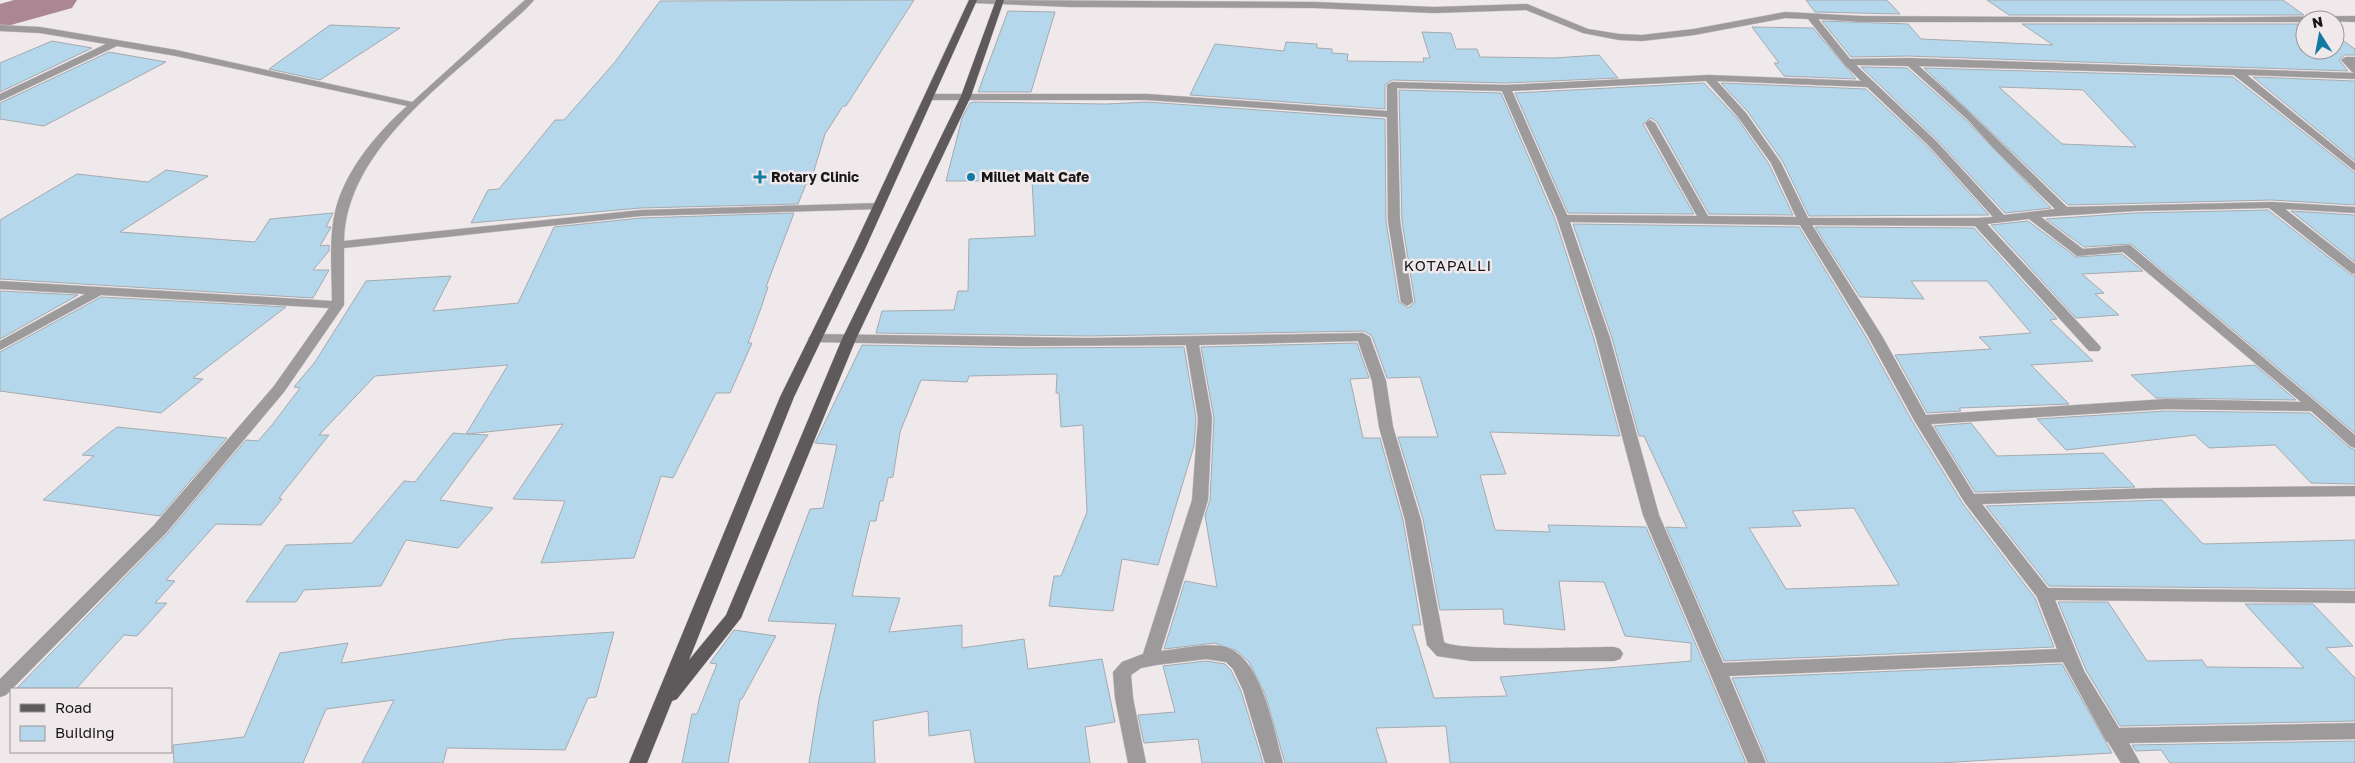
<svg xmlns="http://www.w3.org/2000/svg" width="2355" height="763" viewBox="0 0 2355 763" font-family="'Golos Text',sans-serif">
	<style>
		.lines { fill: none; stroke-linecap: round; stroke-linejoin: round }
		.river { fill: #aa8792; fill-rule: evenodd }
		.building { fill: #b5d7eb; stroke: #a5aaae; fill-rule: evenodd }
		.minor-casing { stroke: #cdc7c9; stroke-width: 1 }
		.primary-casing { stroke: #cdc7c9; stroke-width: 1 }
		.minor { fill: #9d9a9b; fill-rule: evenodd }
		.primary { fill: #5e595a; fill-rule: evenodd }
		.poi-dot { fill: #137aa5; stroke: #f0e9eb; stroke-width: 2 }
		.labels { text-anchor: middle; stroke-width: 5; stroke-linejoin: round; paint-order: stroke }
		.poi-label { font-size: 14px; font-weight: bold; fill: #181617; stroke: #f0e9eb; text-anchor: start }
		.neighbourhood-label { font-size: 15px; letter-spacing: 1px; fill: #181617; stroke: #f0e9eb }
	</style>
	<rect width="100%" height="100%" fill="#f0e9eb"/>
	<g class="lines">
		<path class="river" d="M14,0H77L72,8L0,28V4Z"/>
	</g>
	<path class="building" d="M914,0L846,106H843L825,134L810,184H806L798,204L641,208L471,223L488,190L499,189L555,120H564L615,62L660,1Z
		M1806,0H1887L1900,14L1815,12Z
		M1987,0H2283L2304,15H2009Z
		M1008,11L1055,12L1031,92H978Z
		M1822,21L1908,24L1921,39L2053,45L2022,24H2305V50H2335V35L2355,49V55H2345L2339,60L2348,71L1908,56L1851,57Z
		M330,25L400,28L320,80L269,69Z
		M1752,27L1813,28L1856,79L1784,76L1774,63H1779Z
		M1422,32L1451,33L1456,49H1477L1480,57L1554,58L1599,55L1618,78L1506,83L1392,80L1385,85V109L1190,95L1215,44L1284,51L1286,42L1317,44V48L1332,49V53L1348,54L1347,61L1424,62L1423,58H1430Z
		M52,41L92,48L0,92V63Z
		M109,52L166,62L44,126L0,119V103Z
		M1861,67L1907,68L1967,121L2051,208L2005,213L1938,141Z
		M1924,68L2233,77L2355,173V205L2272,200L2068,205ZM1999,87L2083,90L2136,147L2062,144Z
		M2253,77L2355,81V161Z
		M1704,83L1737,118L1769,164L1793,215L1709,214L1657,122L1651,118L1643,124L1694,214L1568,213L1515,93Z
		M1721,83L1866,89L1928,147L1989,215L1809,216L1783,162L1748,112Z
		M1399,90L1501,93L1555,219L1594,339L1620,436L1490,432L1506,474L1480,475L1495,530L1550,532L1548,525L1646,527L1746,763H1450L1446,726L1376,728L1387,763H1285L1265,694L1249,662L1237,651L1215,643L1164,649L1185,581L1217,587L1205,515L1210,500L1214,418L1201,347L1357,343L1369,378L1350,379L1363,438H1380L1403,520L1421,625H1412L1434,698L1507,696L1500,677L1691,661V643L1625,636L1604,582L1559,581L1565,630L1504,624L1503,609L1440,610L1423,519L1398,437H1438L1420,377L1387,378L1372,336L1364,331L1089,336L876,333L882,311L954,310L958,291H968L969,239L1035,236L1032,181H946L962,118L970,103L974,102L1106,104L1147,102L1385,119L1386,221L1399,302L1408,308L1415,302L1402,221Z
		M166,170L208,176L120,232L255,242L270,219L333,213L326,227H331L330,229L320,246L329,245V251L313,270H329L313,298L0,279V220L77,174L148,182Z
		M2268,210L2350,274L2355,276V433L2131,244L2084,247L2046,219L2135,213Z
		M2291,211L2355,215V262Z
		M794,213L766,287H768L761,308L748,343H752L730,393H716L673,478L661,476L634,558L541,563L565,501L513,499L563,424L467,434L488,435L440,500L493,508L458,548L406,540L381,586L304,590L296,602H246L286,545L352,543L404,481L415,482L453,433L466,434L508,365L375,376L319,435H329L279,498L282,499L261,525L216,524L166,580L175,581L155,603H167L137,636L124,635L76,689H16L167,534L246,440L258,441L272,425L300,388L294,387L315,362L366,281L451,276L433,311L518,303L554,227L641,218Z
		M2028,221L2076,257L2122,254L2143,271L2082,274L2104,293L2095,294L2119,315L2076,318L1991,225Z
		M1573,224L1799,227L1866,337L1912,421L1963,504L2035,598L2054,647L1724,661L1666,527L1687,528L1644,436H1639L1612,338ZM1854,508L1899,585L1786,589L1749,528L1801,526L1792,511Z
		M1815,227L1974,228L2057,319L2050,320L2093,361L2031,365L2069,404L1959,408L1961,411L1927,413L1895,355L1991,349L1979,337L2031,333L1987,281H1911L1924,299L1860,297Z
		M0,291L78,295L0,339Z
		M101,297L286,307L193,378L203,379L161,413L0,391V352Z
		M862,345L1021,348L1184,347L1196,418L1194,446L1158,565L1122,559L1113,611L1049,606L1054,576H1061L1087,512L1083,425L1061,427L1059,393H1056L1057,374L969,376L967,382L921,380L900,432L893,477L888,478L883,501H880L876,521H870L852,596L900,598L889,632L962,625V648L1024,639L1028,669L1102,659L1115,722L1085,727L1090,763H975L970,730L929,736L928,711L873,721L875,763H809L819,699L836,624L768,621L810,509L823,508L837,445L815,443Z
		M2255,365L2296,400L2156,398L2131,375Z
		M2166,411L2310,413L2349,447L2355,450V484L2311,483L2275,445L2209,448L2195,435L2066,450L2037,419Z
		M1971,423L1997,456L2103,453L2135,487L1975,492L1934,426Z
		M117,427L227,438L160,516L43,500L94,456L82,455Z
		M2162,500L2203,544L2355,540V589L2049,586L1986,506Z
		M2058,602H2108L2147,661L2202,660L2207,667L2304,668L2245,604H2313L2353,646L2326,648L2355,678V721L2120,726L2086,670Z
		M734,630L776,636L742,699H740L728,763H682L692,714H697L717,664L710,663Z
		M614,632L596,697L588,698L565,750L447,748L443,763H362L394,700L326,709L303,763H174L173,745L244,737L280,653L348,643L341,663L509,639Z
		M1206,661L1225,664L1231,670L1241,691L1263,763H1202L1198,739L1144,743L1138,715L1175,712L1163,666Z
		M2062,664L2112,753L1938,763H1768L1732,678Z
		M2355,741V763H2170L2161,750L2136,751L2132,745Z"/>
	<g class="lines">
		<defs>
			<path id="minor" d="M525,0H534C525,11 512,21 501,31C441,86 346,152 344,241L641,210L879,203L885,206L879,209L641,216L344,248V305L284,392L166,533L6,695L0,697V679L154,525L274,386L329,308L101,295L0,350V341L85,294L0,289V281L332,301C332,273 329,244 334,217C342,174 375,135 407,106L176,56L117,46L0,101V94L106,44L40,33L0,31V25L40,27L176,50L412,102Z
				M969,0L1315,2L1434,7L1527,4L1588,29L1619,34L1642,35L1694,29L1785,12L1861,16L2185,18L2355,16V22L2305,20V22H1861L1818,19L1850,59L1908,58L2355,73V79L2247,75L2355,163V171L2234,75L1919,66C1970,111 2018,160 2067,207L2272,202L2355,207V213L2285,209L2355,264V274L2351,273L2269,208L2135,211L2041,217L2083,249L2130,245L2355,435V448L2350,446L2311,411L2166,409L1931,424L1974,494L2157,488L2355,486V496L2157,498L1982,504L2048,588L2355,591V603L2055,600L2084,671L2119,728L2355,723V739L2129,743L2140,763H2121L2108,742L2106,741L2063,662L1729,676L1766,763H1748L1643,515L1596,338L1557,218L1502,91L1397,88L1400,221L1413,302L1407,306L1401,302L1388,221L1387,117L1147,100H929L924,97L929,94H1147L1387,111V85L1392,82L1506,85L1709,75L1861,81L1844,64L1808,19L1785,18L1694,35L1642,41L1619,40L1583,33L1526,10L1434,13L1315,8L1071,7L973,3ZM1856,65L1908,66L1968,120L1997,152L2055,209L2004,215L1937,142ZM1706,81L1738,117L1771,163L1796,217L1708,216L1655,123L1650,120L1645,123L1697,216L1567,215L1512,91ZM1717,81L1867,87L1929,146L1993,217L1978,218H1808L1781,163L1746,113ZM2029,219L2077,256L2123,252L2301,402L2166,399L1926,415L1882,336L1812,225L1975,226L2089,351H2099L2101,348L2099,345L1987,224ZM1570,222L1800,225L1868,336L1914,420L1965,503L2037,597L2057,649L1723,663L1659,515L1610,338Z
				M2346,57H2355V73L2352,72L2341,60Z
				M1363,333L1370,337L1386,381L1393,427L1421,520L1444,642C1457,652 1589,647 1614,647L1620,649L1623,654L1620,659L1614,661H1471L1437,656L1427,645L1405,520L1379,427L1372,381L1358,341L1199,345L1212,418L1208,500L1161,651C1180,649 1203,643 1222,646C1262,654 1273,729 1283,763H1265L1243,690L1233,669L1226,662L1206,659L1156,665L1141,668L1131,675L1133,698L1146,763H1128L1115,698L1113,672L1122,662L1143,654L1192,500L1198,418L1186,345L1021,346L815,342L808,338L815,334L1089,338Z"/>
			<path id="primary" d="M969,0H977L865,249L794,397L689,660L726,615L842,339L961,96L996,0H1004L971,96L856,339L741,618L677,699L672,701L647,763H629L780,397L853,249Z"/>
		</defs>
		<use href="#minor" class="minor-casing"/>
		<use href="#primary" class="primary-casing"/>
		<use href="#minor" class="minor"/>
		<use href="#primary" class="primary"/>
	</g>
	<g class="poi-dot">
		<path d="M757.5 169.5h5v5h5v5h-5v5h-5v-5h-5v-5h5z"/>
		<circle cx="971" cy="177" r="5"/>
	</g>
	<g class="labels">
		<g class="poi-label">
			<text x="771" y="182">Rotary Clinic</text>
			<text x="981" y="182">Millet Malt Cafe</text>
		</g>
		<g class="neighbourhood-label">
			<text x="1448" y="271">KOTAPALLI</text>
		</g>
	</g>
	<rect x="10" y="688" width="162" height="65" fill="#f0e9eb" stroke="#9a9596"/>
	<rect x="20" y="704" width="25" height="8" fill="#5e595a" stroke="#9a9596"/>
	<text x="55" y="713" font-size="15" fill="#181617">Road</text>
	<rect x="20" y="726" width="25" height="15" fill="#b5d7eb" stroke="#9a9596"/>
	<text x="55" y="738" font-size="15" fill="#181617">Building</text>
	<g transform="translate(2320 35) rotate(349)"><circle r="24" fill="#f0e9eb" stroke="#9a9596"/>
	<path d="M0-4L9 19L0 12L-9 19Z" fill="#137aa5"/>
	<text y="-8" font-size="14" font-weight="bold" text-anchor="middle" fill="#181617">N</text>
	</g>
</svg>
